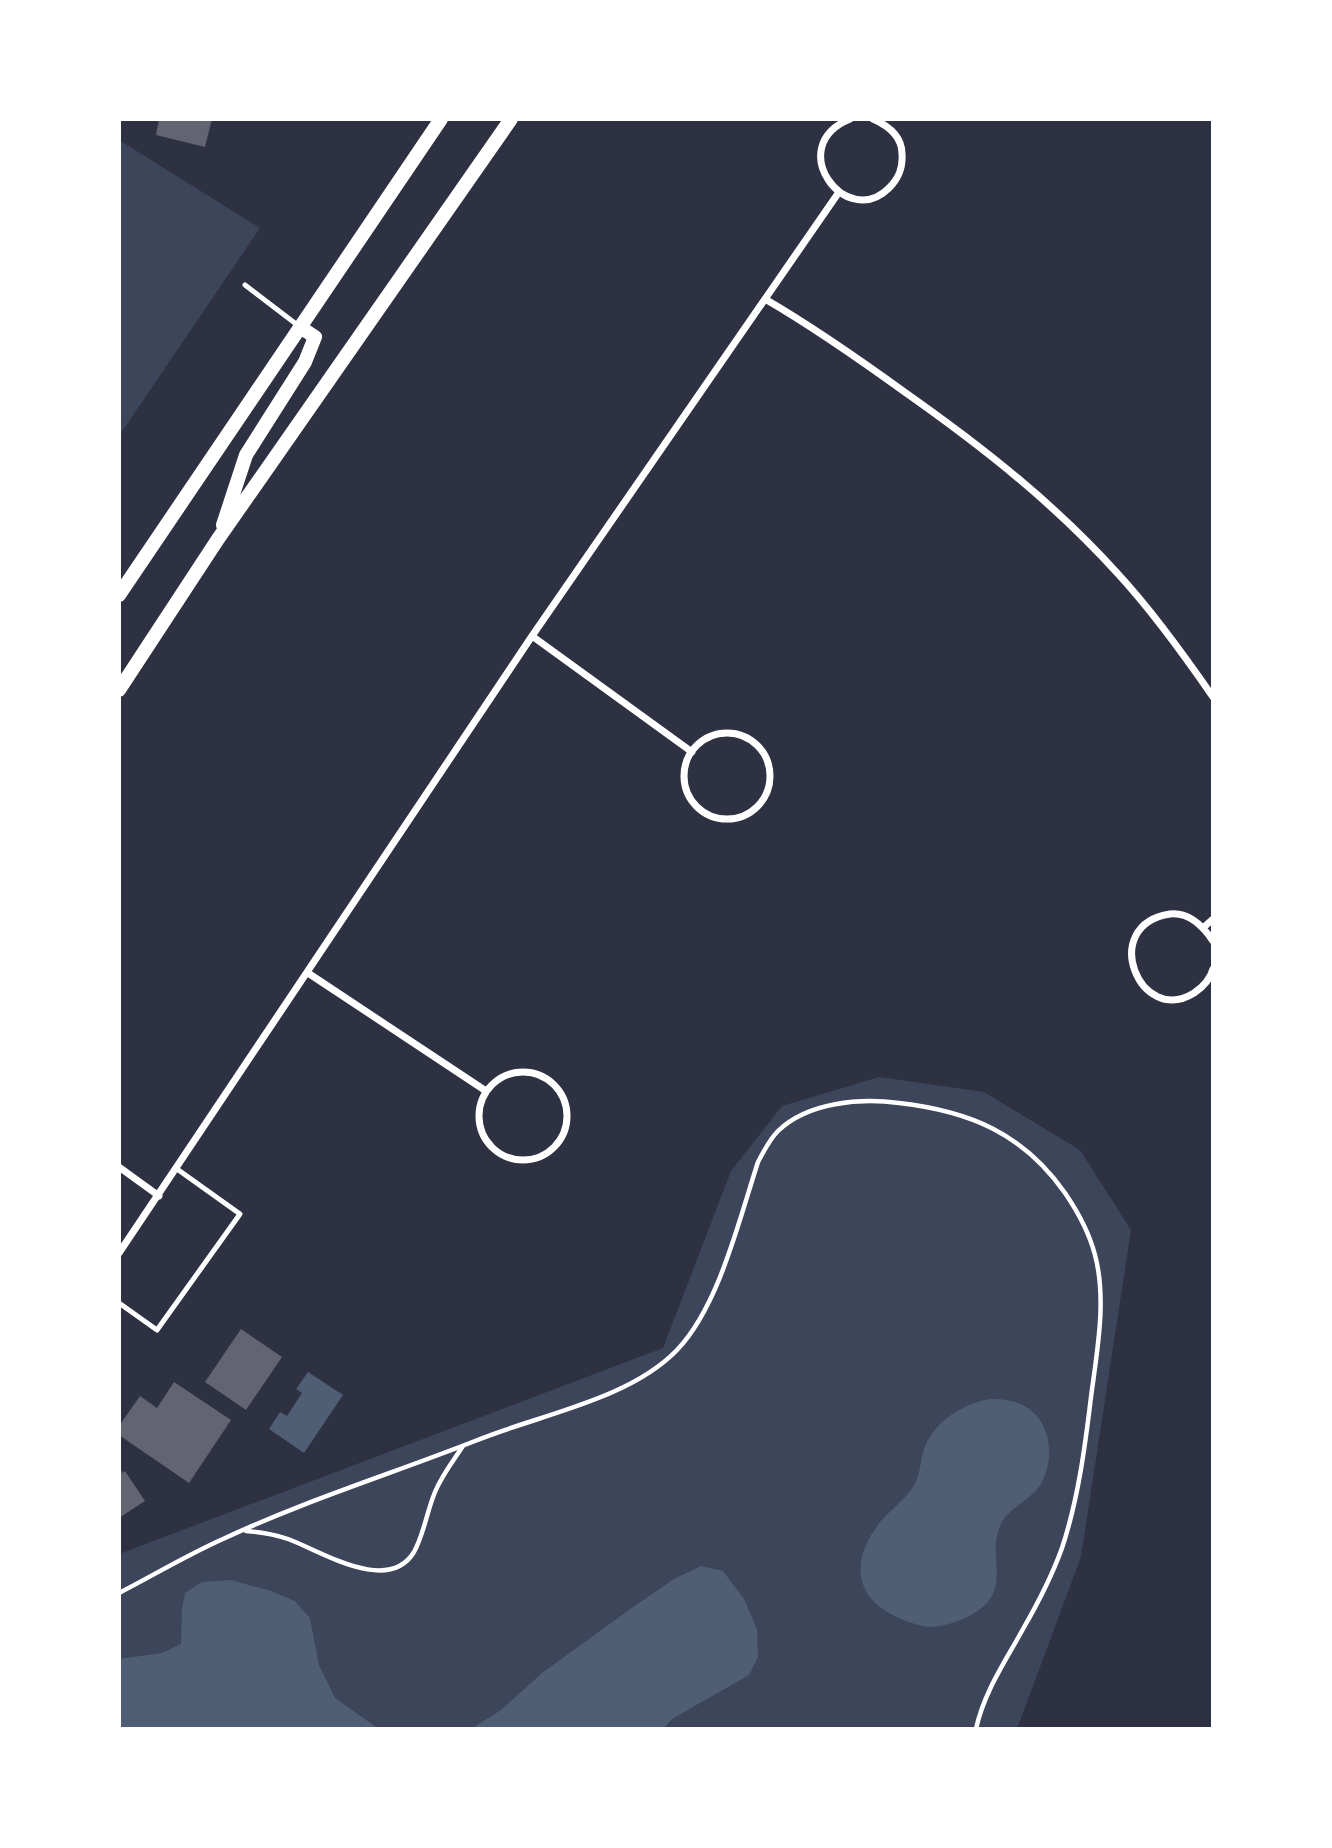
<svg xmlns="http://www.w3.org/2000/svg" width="1332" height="1848" viewBox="0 0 1332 1848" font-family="'Asap Condensed',sans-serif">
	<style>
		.green { fill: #3c4559 }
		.water { fill: #4f5d75 }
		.building { fill: #626471 }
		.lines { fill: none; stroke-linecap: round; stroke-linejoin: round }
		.path { stroke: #fff; stroke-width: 4.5 }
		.service { stroke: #fff; stroke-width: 5 }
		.minor { stroke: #fff; stroke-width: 7 }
		.secondary { stroke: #fff; stroke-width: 14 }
	</style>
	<rect width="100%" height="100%" fill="#2d3142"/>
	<path class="green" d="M119,140L260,228L119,436Z
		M879,1077L984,1092L1080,1150L1131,1230L1081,1557L1017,1729H119V1554L663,1348L731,1171L782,1106Z"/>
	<path class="water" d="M308,1372L343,1395L304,1453L269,1429L280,1412L287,1416L302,1393L296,1389Z
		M990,1399C1002,1399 1015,1400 1026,1407C1053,1423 1055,1463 1039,1487C1029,1501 1008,1508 1001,1524C984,1561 1019,1594 963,1619C951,1624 934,1629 922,1626C867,1612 841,1577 877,1526C887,1512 903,1502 913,1487C920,1476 920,1464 923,1452C932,1423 961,1404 990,1399Z
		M701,1566L723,1571L744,1599L757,1629L758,1657L749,1675L672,1719L663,1729H471L501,1710L542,1673L633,1607L674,1579Z
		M231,1580L271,1591L295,1601L310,1618L319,1665L335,1698L379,1729H119V1659L162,1653L181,1644L182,1609L185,1593L202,1582Z"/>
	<path class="building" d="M159,119H212L205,147L156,135Z
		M241,1329L282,1357L246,1410L205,1382Z
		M174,1382L231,1420L189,1483L119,1435V1426L140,1396L157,1408Z
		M119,1467L123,1473L125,1471L145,1501L119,1518Z"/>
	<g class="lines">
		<path class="path" d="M246,1531C261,1532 274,1534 288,1539C321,1551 388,1595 414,1552C424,1534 427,1511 435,1492C442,1475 453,1461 463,1446
			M119,1593C154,1575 187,1555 223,1539C304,1501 391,1474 475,1441C538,1415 629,1400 677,1350C719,1306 739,1220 758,1162C764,1151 769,1140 778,1131C808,1102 860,1098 899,1103C969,1111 1023,1133 1065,1193C1078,1212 1089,1232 1095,1255C1107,1300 1097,1351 1091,1397C1085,1447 1078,1500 1062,1548C1052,1576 1038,1603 1023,1629C1005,1662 984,1692 976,1729"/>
		<path class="service" d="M245,285L300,327
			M119,1303L157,1330L240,1214L177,1169"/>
		<path class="minor" d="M850,119C783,146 846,231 889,188C899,178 903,168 902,154C902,137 889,126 873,119
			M765,299C815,328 859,359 906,393C984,448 1055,504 1119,575C1154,613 1184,655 1213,697
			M532,636L692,752
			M684 776a43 43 0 1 1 86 0a43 43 0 1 1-86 0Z
			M1204,927L1213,919
			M1213,941C1203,926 1189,912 1170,914C1098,925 1140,1027 1194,993C1203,987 1210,980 1213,969
			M308,973L486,1091
			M479 1116a44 44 0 1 1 88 0a44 44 0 1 1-88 0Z
			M119,1167L159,1196
			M119,1253L532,636L839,192"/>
		<path class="secondary" d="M223,525L246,455L305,362L315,337L300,327
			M119,595L441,119
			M119,690L218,539L511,119"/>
	</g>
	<rect width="1332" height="1848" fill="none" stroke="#ffffff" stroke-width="242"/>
</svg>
